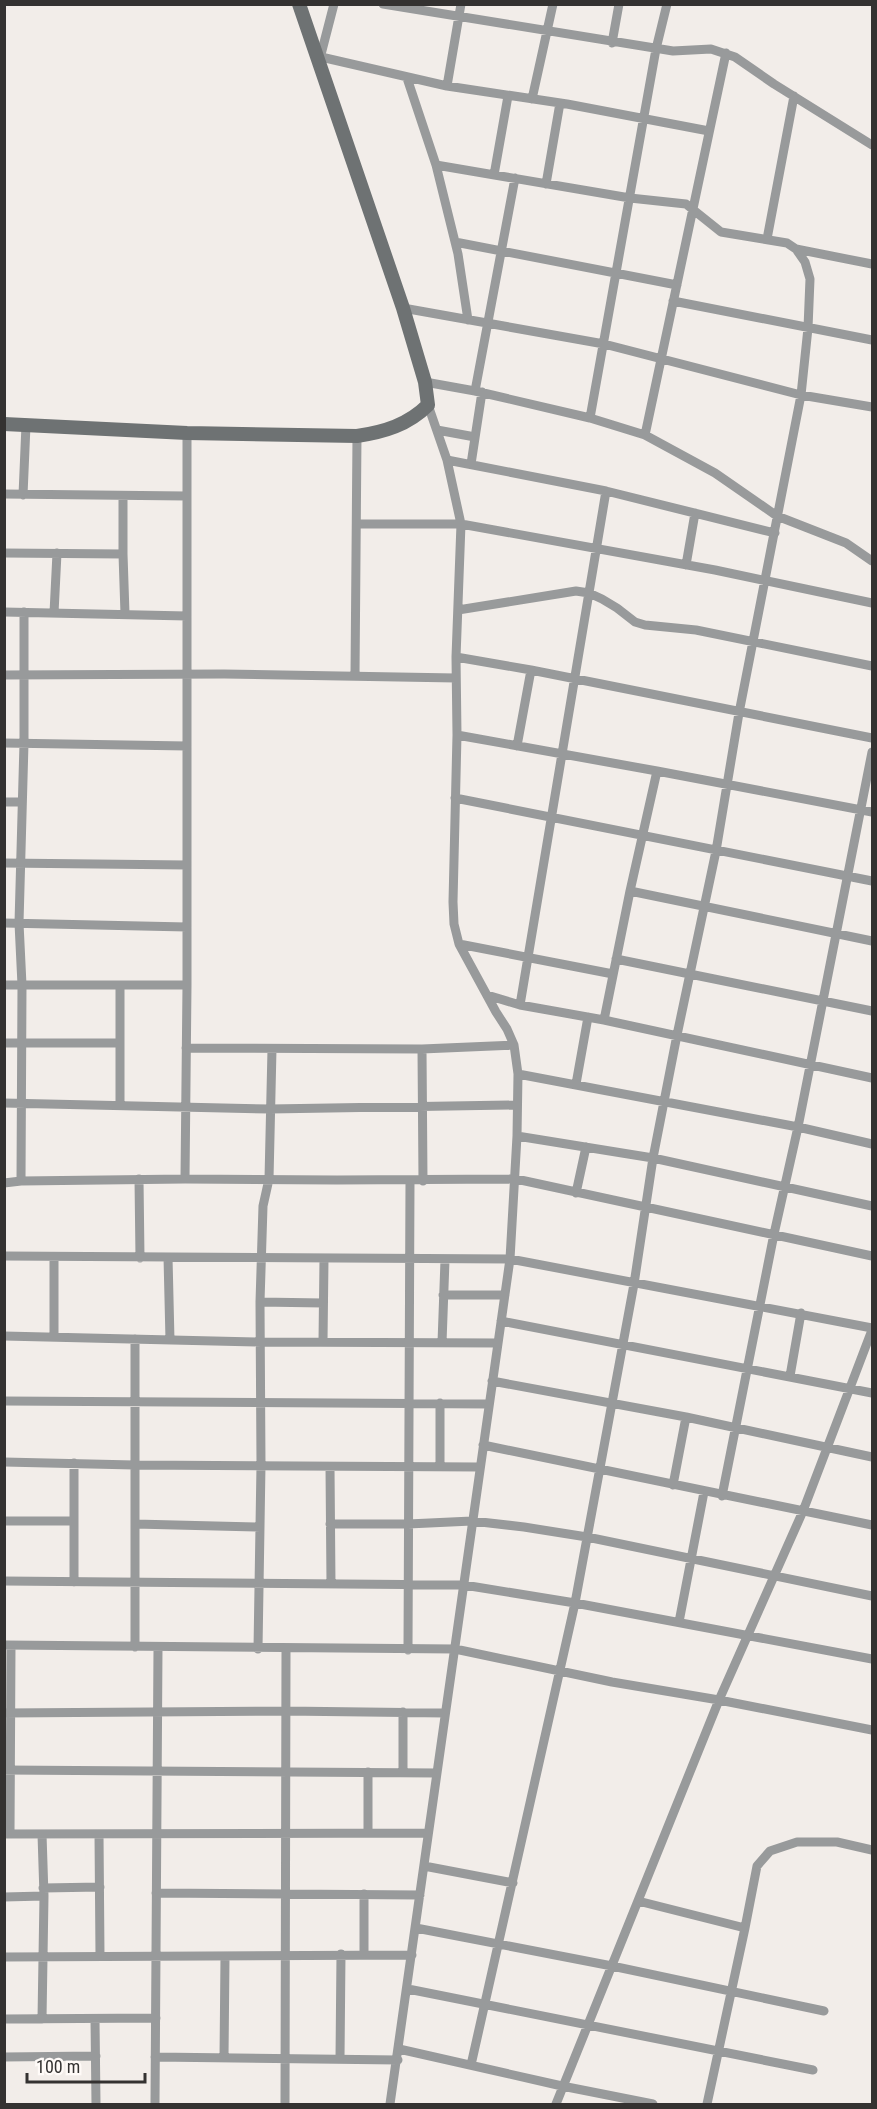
<svg xmlns="http://www.w3.org/2000/svg" width="877" height="2109" viewBox="0 0 877 2109" font-family="'Roboto Condensed',sans-serif">
	<style>
		.lines { fill: none; stroke-linecap: round; stroke-linejoin: round }
		.street { stroke: #989a9b; stroke-width: 9 }
		.secondary { stroke: #6e7273; stroke-width: 14 }
	</style>
	<rect width="100%" height="100%" fill="#f2ede9"/>
	<g class="lines">
		<path class="street" d="M383,4L673,51L711,49L735,57L774,84L872,145
			M612,43L619,4
			M321,57L447,86L567,104L709,131
			M319,62L334,4
			M407,78L436,165L458,254L468,320
			M447,86L461,4
			M532,99L553,4
			M436,165L630,198L686,204L721,232L787,243L796,249L805,262L810,279L808,328L801,395L739,713L716,851L677,1035L653,1158L634,1284L575,1603L471,2065
			M494,175L508,96
			M546,184L560,103
			M767,239L794,96
			M455,242L677,285
			M796,249L872,264
			M673,301L872,340
			M403,308L604,344L801,395L872,407
			M425,382L475,391L590,418L645,435L715,473L777,516L846,543L872,561
			M475,391L515,178
			M590,418L656,49L667,4
			M437,430L475,437
			M645,435L726,53
			M447,460L606,491L775,533
			M471,464L482,392
			M4,494L186,496
			M23,495L26,425
			M357,524H461L715,570L872,603
			M4,553L123,554V496
			M123,554L125,614
			M686,565L695,513
			M458,610L576,591L589,593L602,599L617,608L635,622L645,625L696,630L872,666
			M4,612L187,616
			M54,613L57,553
			M456,657L531,670L872,738
			M4,675L224,674L456,678
			M355,676L357,436
			M457,735L657,771
			M4,743L187,746
			M517,746L531,670
			M455,798L872,881
			M4,802H22
			M872,812L657,771L630,891L604,1020L872,1078
			M4,863L187,865
			M630,891L872,941
			M4,923L187,927
			M459,944L613,974
			M616,959L872,1011
			M4,985H187
			M120,985V1043
			M487,995L520,1005L604,1020
			M520,1005L606,491
			M4,1043H120V1105
			M186,1048L422,1049L514,1045
			M422,1049L423,1181
			M518,1074L798,1127L872,1144
			M576,1084L588,1017
			M4,1103L270,1109L517,1105
			M517,1136L653,1158L872,1206
			M139,1179L140,1258
			M185,1179L187,985V433
			M21,1181L22,985L19,923L24,743V612
			M4,1183L21,1181L185,1179L337,1180L516,1179L872,1256
			M576,1193L586,1147
			M4,1256L510,1259L872,1328
			M168,1257L170,1340
			M443,1295H505
			M260,1302L323,1303
			M501,1321L872,1393
			M4,1336L261,1342L498,1343
			M54,1337V1257
			M135,1339V1647
			M323,1342L324,1259
			M442,1343L445,1260
			M790,1376L801,1313
			M492,1381L686,1417L872,1457
			M4,1401L489,1404
			M483,1445L872,1525
			M4,1462L134,1465L479,1467
			M74,1463V1582
			M330,1467L331,1584
			M440,1467V1403
			M673,1485L686,1417
			M722,1496L774,1234L798,1127L872,752
			M4,1521H74
			M135,1524L260,1527
			M330,1524H408L472,1521L524,1527L587,1537L872,1596
			M4,1581L464,1585L575,1603L872,1659
			M679,1622L704,1492
			M4,1645L455,1649L612,1682L719,1700L872,1730
			M258,1649L261,1465L260,1302L263,1206L269,1179L272,1049
			M408,1650L410,1181
			M4,1713L285,1711L445,1713
			M4,1770L437,1773
			M403,1772V1712
			M368,1833V1772
			M4,1834L428,1833
			M10,1834L11,1646
			M99,1834L100,1956
			M424,1866L513,1883
			M43,1888L100,1887
			M156,1893L420,1895
			M364,1894V1954
			M4,1897L44,1896
			M638,1901L745,1928
			M416,1928L612,1966L824,2011
			M4,1957L412,1955
			M408,1989L813,2070
			M4,2019L156,2018
			M42,2019L44,1896L42,1834
			M95,2019L96,2104
			M399,2049L562,2086L653,2104
			M4,2057L96,2056
			M155,2057L398,2060
			M224,2058L225,1957
			M340,2059L341,1954
			M155,2104L158,1648
			M285,2104L286,1649
			M390,2104L510,1259L517,1136L518,1074L514,1045L507,1029L496,1012L459,944L454,924L453,902L457,735L456,657L461,524L447,460L428,405
			M556,2104L719,1700L803,1511L872,1330
			M707,2104L745,1928L757,1866L770,1851L797,1842H837L872,1850"/>
		<path class="secondary" d="M4,424L187,433L357,436C384,432 408,425 428,405L425,382L403,308L299,4"/>
	</g>
	<rect width="877" height="2109" fill="none" stroke="#343231" stroke-width="12"/>
	<path d="M27 2073v9h118v-9" fill="none" stroke="#343231" stroke-width="3"/>
	<text x="36" y="2073" font-size="18" fill="#343231" stroke="#fffbf8" stroke-width="4.5" paint-order="stroke">100 m</text>
</svg>
